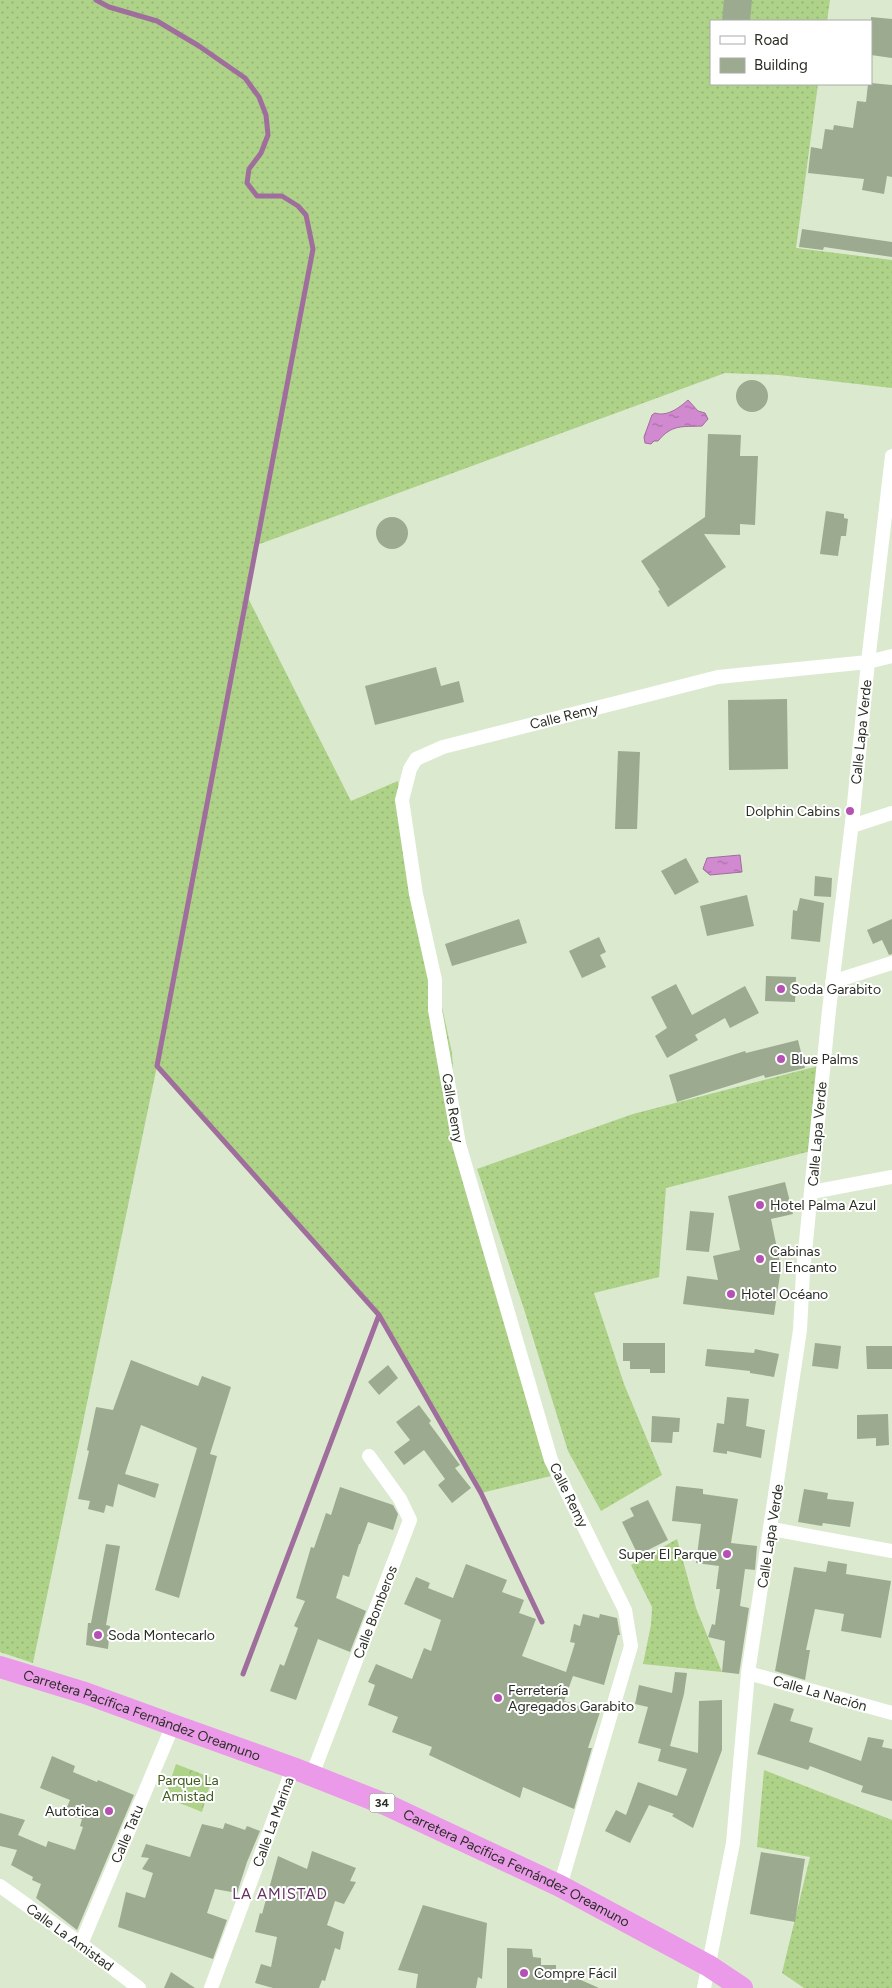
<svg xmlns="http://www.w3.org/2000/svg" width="892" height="1988" viewBox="0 0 892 1988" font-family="Figtree,sans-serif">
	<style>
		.grass { fill: url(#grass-dots) }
		.park { fill: url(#park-crowns) }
		.water { fill: url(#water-ripples); stroke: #9f6e9c }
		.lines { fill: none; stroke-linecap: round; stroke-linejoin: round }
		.stream { stroke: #9f6e9c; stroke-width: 5 }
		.building { fill: #9caa90 }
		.minor { stroke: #fff; stroke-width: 14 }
		.trunk { stroke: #ea9ae8; stroke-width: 22 }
		.poi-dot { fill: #b650b5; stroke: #fff; stroke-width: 2 }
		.labels { text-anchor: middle; stroke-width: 4; stroke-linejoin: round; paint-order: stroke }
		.shield { fill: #fff; stroke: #6a6d66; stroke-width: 1 }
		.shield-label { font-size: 12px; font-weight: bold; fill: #2a2f25 }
		.street-label { font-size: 14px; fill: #2a2f25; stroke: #fff }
		.poi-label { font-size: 14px; fill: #2a2f25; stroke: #fff; text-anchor: start }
		.park-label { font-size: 14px; fill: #405b1d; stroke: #fff }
		.neighbourhood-label { font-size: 15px; letter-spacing: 1px; fill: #643263; stroke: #fff }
	</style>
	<defs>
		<pattern id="grass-dots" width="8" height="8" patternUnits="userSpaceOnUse" patternTransform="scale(1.25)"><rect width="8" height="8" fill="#add288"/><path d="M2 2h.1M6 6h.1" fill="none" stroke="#95b575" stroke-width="1.8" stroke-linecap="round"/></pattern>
		<pattern id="park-crowns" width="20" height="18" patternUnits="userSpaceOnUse" patternTransform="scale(1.25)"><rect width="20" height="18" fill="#add288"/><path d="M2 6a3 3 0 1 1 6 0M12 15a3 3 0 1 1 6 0" fill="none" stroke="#95b575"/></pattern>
		<pattern id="water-ripples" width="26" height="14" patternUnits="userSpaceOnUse" patternTransform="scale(1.25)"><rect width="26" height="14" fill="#d189cf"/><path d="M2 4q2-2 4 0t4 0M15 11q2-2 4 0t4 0" fill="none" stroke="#aa70a8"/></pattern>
	</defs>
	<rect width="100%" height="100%" fill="#dbe9cf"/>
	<path class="grass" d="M0,0H830L827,21H711V84H818L796,248L892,260V388L779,375L725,373L257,545L247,596L351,801L398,781L422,915L452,1053L457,1137L559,1474L481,1493L379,1315L157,1066L33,1663L0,1652Z
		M818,1066L811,1151L666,1188L659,1277L594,1293L624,1384L662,1475L601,1511L568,1451L524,1309L477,1169L633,1114Z
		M677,1539L696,1608L722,1672L643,1664L651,1625L652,1607L631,1565Z
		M764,1770L892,1820V1988H804L782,1973L810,1857L757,1847Z"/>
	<path class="park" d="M176,1764L212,1778L202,1812L165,1797Z"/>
	<path class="water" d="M688,400L698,411L705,413L708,419L702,426C682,427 672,424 658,441H654L651,444L645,443L644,437L652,415L655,413C667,417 679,408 688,400Z
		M740,855L742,872L710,875L703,869L707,858Z"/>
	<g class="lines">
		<path class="stream" d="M96,0L109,7L157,21L199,46L245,78L259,97L266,115L268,135L261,153L249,169L247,183L257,196H282L298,206L306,215L313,249L157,1066L379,1315L481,1493L542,1622
			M243,1674L379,1315"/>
	</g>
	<path class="building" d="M724,0H752L750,21H722Z
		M871,17L892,19V58L871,55Z
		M871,83L892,85V177L887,176L884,194L862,190L864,179L808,173L811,147L822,149L825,129L833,130L834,125L853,128L857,101L866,102L868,84Z
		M802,229L892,242V257L824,247L823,250L799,247Z
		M736 396a16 16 0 1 1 32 0a16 16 0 1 1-32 0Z
		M708,434L741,435L740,456H758L755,525L740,524V535L704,534L726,567L668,607L658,591L660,590L641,561L705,517Z
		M826,511L844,514V518L848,519L846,536H841L838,556L820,554Z
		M376 533a16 16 0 1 1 32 0a16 16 0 1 1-32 0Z
		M436,667L441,686L459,681L464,702L375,725L365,686Z
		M787,699L788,769L729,770L728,700Z
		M618,751L640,752L637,829H615Z
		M686,858L699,882L675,895L661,871Z
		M815,876L832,878L831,897L814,896Z
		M747,895L754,926L707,936L700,906Z
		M800,898L824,903L820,942L791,939L793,910L797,911Z
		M519,919L527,943L452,966L445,944Z
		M892,919V954L889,955L882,940L873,944L867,930Z
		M599,937L606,952L600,955L606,967L582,978L569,951Z
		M766,976L796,977L795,1002L765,1001Z
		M676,984L692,1015L745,986L759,1013L730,1028L725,1018L695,1035L698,1040L667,1058L655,1036L667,1028L651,997Z
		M798,1040L805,1068L765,1078L764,1075L677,1102L669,1075L745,1051L746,1053Z
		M785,1182L793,1214L771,1219L781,1268L774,1315L683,1304L687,1276L718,1280L713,1256L740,1250L728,1196Z
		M690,1211L714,1213L709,1252L686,1250Z
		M623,1343H665V1373H650V1369H630V1361H623Z
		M815,1343L841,1346L838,1369L812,1366Z
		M866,1346H892V1369H867Z
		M707,1349L754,1353L755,1349L779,1354L774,1377L750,1373V1371L705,1366Z
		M131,1360L198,1386L202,1376L231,1387L210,1454L217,1456L179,1598L155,1590L197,1448L141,1425L125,1474L159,1484L155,1498L118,1484L113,1507L106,1505L104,1513L88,1509L90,1501L78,1499L89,1451L87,1450L96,1407L113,1410Z
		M388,1365L398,1378L379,1395L368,1382Z
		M727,1397L749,1399L746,1426L765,1430L761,1458L727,1451V1454L713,1452L717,1423L724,1424Z
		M419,1405L431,1421L429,1423L460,1465L455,1468L471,1488L452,1503L438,1485L445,1479L424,1450L404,1465L394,1452L410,1440L396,1422Z
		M888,1414L889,1445L876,1446V1438L857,1439V1415Z
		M652,1416L680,1418L679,1432H673L672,1443L651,1442Z
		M676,1486L703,1489V1494L738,1499L731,1543L757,1546L755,1570L745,1569L740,1606L749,1608L739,1674L722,1672L725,1641L708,1637L712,1624L715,1625L720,1589H716L719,1566L696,1563L701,1524L672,1521Z
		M340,1487L393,1505L398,1514L393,1530L368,1522L360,1544H359L349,1577L343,1575L336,1598L366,1611L350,1652L318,1639L296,1700L270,1691L280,1664L284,1666L298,1628L294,1626L305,1601L296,1598L311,1547L314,1548L326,1513L331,1515Z
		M804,1489L828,1493L827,1499L854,1502L850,1527L823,1523L822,1526L798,1522Z
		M648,1500L668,1540L638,1555L622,1522L634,1516L630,1508Z
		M106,1544L120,1546L106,1625L110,1626L108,1649L86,1645L88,1623H91Z
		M828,1561L847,1564L846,1574L891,1581L881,1638L841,1631L844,1614L815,1609L806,1650H810L805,1680L775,1671L794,1567L826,1572Z
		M466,1564L507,1580L502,1592L524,1600L519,1613L536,1619L522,1656L566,1672L575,1643L570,1642L574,1624L580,1626L583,1614L599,1618L600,1614L617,1618L620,1635H618L604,1685L573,1676L564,1701L600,1712L588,1748H592L574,1809L523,1787L520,1798L429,1755L432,1747L392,1732L398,1717L368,1705L375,1685L368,1682L376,1664L412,1679L424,1648L431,1651L441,1620L404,1604L416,1577L430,1583L428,1588L453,1598Z
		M675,1672L687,1673L684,1694L670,1746L698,1753L699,1701L722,1700V1750L693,1828L672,1816L674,1814L649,1805L630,1843L605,1831L616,1810L626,1815L638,1782L677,1796L687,1769L658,1761L661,1749L638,1743L648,1707L635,1704L639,1685L672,1693Z
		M774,1703L794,1709L790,1721L813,1728L809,1742L861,1761L868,1737L884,1740L882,1747L892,1749V1801L861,1792L863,1786L810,1766L808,1770L757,1754Z
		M52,1756L75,1766L73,1772L97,1782L98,1780L134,1795L77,1930L36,1898L41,1884L32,1880L33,1877L11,1865L17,1850L0,1846V1813L25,1820L18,1835L46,1847L48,1841L75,1850L83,1827L80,1826L82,1819L64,1814L70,1800L40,1788Z
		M225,1823L245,1830L247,1826L260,1831L247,1862L237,1893L215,1889L207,1913L227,1920L213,1959L118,1927L126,1892L145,1898L153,1873L142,1869L149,1858L141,1857L146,1844L190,1857L202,1824L223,1829Z
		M312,1851L356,1868L350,1881L356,1882L344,1904L335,1901L327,1925L344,1932L340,1950L335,1948L325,1981L322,1980L319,1988H273L255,1983L261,1964L271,1967L277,1937L255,1932L260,1913L262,1914L278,1856L307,1869Z
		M761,1852L805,1859L795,1922L750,1914Z
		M423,1905L487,1923L482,1979L478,1977L476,1988H416L418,1974L398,1970Z
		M507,1948L532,1949L533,1957L541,1958V1965H556V1969L599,1988H507Z
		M171,1972L195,1988H164Z"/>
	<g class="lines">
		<path class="minor" d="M852,826L892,813
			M832,982L892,963
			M812,1192L892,1177
			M772,1529L892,1551
			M748,1673L892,1713
			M312,1775L410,1520L400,1499L369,1456
			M0,1886L81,1944L139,1988
			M560,1886L631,1646L625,1610L551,1460L459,1144L435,1010V980L416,894L402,800L410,769L416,759L443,747L718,677L868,662L892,656
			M81,1944L173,1725
			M211,1988L293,1768
			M704,1988L733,1843L748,1673L800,1330L803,1272L829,1010L853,814L868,662L892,456"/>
		<path class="trunk" id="s1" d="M0,1667L85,1693L173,1725L293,1768L387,1805L560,1886L709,1966L742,1988"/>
	</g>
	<g class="poi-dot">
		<circle cx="850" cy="811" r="5"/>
		<circle cx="781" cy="989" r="5"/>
		<circle cx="781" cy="1059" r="5"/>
		<circle cx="760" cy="1205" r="5"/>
		<circle cx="760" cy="1259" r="5"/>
		<circle cx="731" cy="1294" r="5"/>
		<circle cx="727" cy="1554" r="5"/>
		<circle cx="98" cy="1635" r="5"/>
		<circle cx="498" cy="1698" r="5"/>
		<circle cx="109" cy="1811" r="5"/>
		<circle cx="524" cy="1973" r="5"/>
	</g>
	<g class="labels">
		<rect class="shield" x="369.5" y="1793.5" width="25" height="19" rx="4"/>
		<g class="shield-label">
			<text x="382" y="1807">34</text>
		</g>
		<g class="street-label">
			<text transform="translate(564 716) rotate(-14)" y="5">Calle Remy</text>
			<text transform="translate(861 732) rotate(-84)" y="5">Calle Lapa Verde</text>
			<text transform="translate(453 1108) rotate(80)" y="5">Calle Remy</text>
			<text transform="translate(817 1134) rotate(-85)" y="5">Calle Lapa Verde</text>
			<text transform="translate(569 1495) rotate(64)" y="5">Calle Remy</text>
			<text transform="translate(770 1536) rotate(-81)" y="5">Calle Lapa Verde</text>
			<text transform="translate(375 1612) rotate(-69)" y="5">Calle Bomberos</text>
			<text transform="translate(820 1693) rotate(16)" y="5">Calle La Nación</text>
			<text dy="5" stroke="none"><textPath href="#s1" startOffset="150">Carretera Pacífica Fernández Oreamuno</textPath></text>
			<text transform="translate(273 1822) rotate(-70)" y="5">Calle La Marina</text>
			<text transform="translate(127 1834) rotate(-67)" y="5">Calle Tatu</text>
			<text dy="5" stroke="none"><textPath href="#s1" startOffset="555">Carretera Pacífica Fernández Oreamuno</textPath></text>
			<text transform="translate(70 1937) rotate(36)" y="5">Calle La Amistad</text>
		</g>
		<g class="poi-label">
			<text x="840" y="816" text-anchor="end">Dolphin Cabins</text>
			<text x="791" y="994">Soda Garabito</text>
			<text x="791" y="1064">Blue Palms</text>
			<text x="770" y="1210">Hotel Palma Azul</text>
			<text x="770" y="1256">Cabinas<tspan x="770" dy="16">El Encanto</tspan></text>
			<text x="741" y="1299">Hotel Océano</text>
			<text x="717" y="1559" text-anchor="end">Super El Parque</text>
			<text x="108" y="1640">Soda Montecarlo</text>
			<text x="508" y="1695">Ferretería<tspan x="508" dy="16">Agregados Garabito</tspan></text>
			<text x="99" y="1816" text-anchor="end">Autotica</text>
			<text x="534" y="1978">Compre Fácil</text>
		</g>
		<g class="park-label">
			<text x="188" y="1785">Parque La<tspan x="188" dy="16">Amistad</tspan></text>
		</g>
		<g class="neighbourhood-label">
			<text x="280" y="1899">LA AMISTAD</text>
		</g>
	</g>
	<rect x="710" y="20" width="162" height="65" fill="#ffffff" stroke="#aaaca8"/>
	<rect x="720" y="36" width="25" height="8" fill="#ffffff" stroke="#aaaca8"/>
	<text x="754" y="45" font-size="15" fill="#2a2f25">Road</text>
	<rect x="720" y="58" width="25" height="15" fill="#9caa90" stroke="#aaaca8"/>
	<text x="754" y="70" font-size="15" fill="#2a2f25">Building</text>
</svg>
